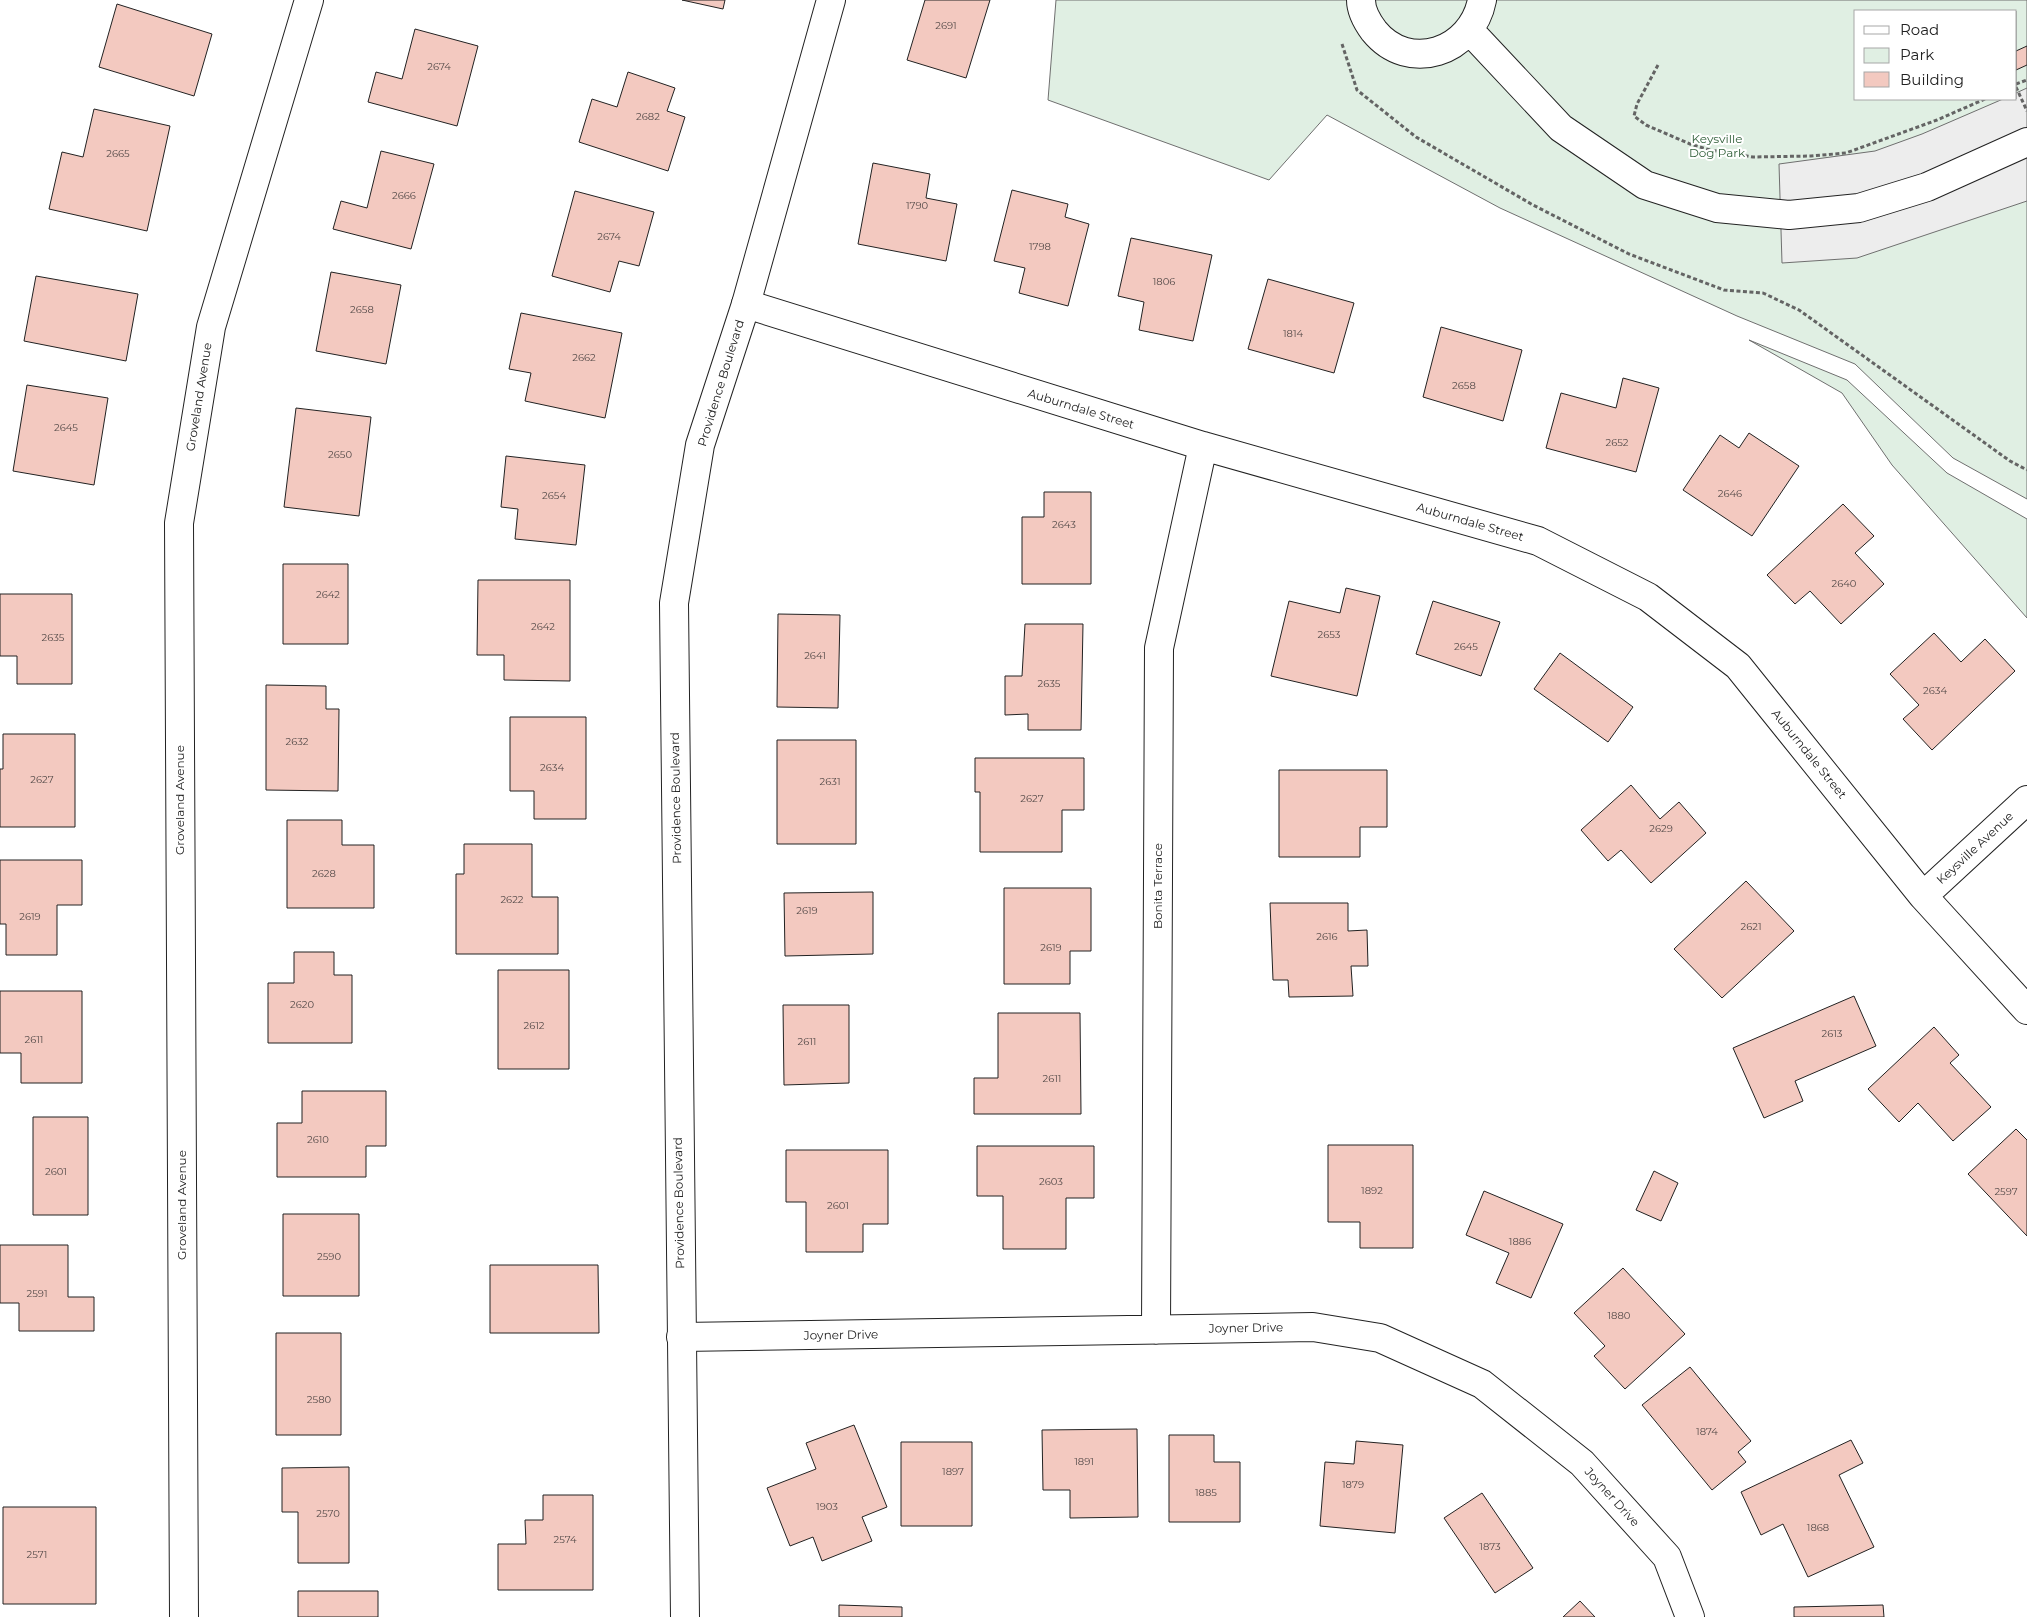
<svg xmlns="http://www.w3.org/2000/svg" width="2027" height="1617" viewBox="0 0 2027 1617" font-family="Montserrat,sans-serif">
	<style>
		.green { fill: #e0efe3; stroke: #6f6f6f; fill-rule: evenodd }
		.parking { fill: #ededed; stroke: #6f6f6f }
		.building { fill: #f3c9c0; stroke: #222 }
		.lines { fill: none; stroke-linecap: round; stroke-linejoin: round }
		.minor-casing { stroke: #222; stroke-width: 30 }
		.major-casing { stroke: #222; stroke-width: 30 }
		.path { stroke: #646464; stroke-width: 3; stroke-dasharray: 4 2.5; stroke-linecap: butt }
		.minor { stroke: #fff; stroke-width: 28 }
		.major { stroke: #fff; stroke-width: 28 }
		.labels { text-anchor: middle; stroke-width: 4; stroke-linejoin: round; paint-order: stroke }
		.number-label { font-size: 10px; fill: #564c4a }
		.park-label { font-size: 12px; fill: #2f5e38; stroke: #fff }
		.street-label { font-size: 12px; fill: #222; stroke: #fff }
	</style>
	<rect width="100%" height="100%" fill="#fff"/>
	<path class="green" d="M1056,0H2027V499L1953,458L1855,364L1737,316L1500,208L1327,115L1269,180L1048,100ZM1856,11H2016V99H1856Z
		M1749,340L1847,380L1947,473L2027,519V618L1892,465L1842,393Z"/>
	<path class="parking" d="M2027,88V201L1857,258L1782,263L1779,164L1875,151L1922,134L2003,99H2016V93Z"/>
	<path class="building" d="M682,0H725L723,9Z
		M925,0H990L966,78L907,60Z
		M117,4L212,34L194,96L99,67Z
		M415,29L478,46L457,126L368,102L376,72L402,79Z
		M2027,46V65L2016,70V51Z
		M628,72L675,88L667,111L685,117L668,171L579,142L592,99L617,107Z
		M94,109L170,126L147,231L49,209L62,152L83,157Z
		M381,151L434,164L411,249L333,229L341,201L367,208Z
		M873,163L930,174L926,198L957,204L946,261L858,244Z
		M1012,190L1068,204L1065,217L1089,224L1068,306L1019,293L1025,268L994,261Z
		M575,191L654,212L639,266L619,261L610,292L552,276Z
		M1131,238L1212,255L1193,341L1139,330L1144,302L1118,296Z
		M331,272L401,285L386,364L316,351Z
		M36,276L138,294L126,361L24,341Z
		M1268,279L1354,303L1334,373L1248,349Z
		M521,313L622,333L605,418L525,401L531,373L509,369Z
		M1441,327L1522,350L1503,421L1423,397Z
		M1623,378L1659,388L1636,472L1546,448L1561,393L1616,408Z
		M27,385L108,398L94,485L13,471Z
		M296,408L371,417L359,516L284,507Z
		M1749,433L1799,466L1752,536L1683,490L1720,435L1739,448Z
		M506,456L585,465L576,545L515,539L518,509L501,507Z
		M1044,492H1091V584H1022V517H1044Z
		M1843,504L1874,536L1855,553L1884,584L1841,624L1810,591L1795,604L1767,575Z
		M283,564H348V644H283Z
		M478,580H570V681L504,680V655H477Z
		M1346,588L1380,596L1357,696L1271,676L1289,601L1340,613Z
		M0,594H72V684H17V656H0Z
		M1433,601L1500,622L1481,676L1416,654Z
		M778,614L840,615L838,708L777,707Z
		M1025,624H1083L1081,730H1028V714L1005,715V676H1022Z
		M1934,633L1961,662L1985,639L2015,671L1932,750L1903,719L1919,705L1890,674Z
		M1560,653L1633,707L1608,742L1534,689Z
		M266,685L326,686V709H339L338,791L266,790Z
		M510,717H586V819H534V791H510Z
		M3,734H75V827H0V769H3Z
		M777,740H856V844H777Z
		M975,758H1084V810H1062V852H980V792H975Z
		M1279,770H1387V827H1360V857H1279Z
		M1631,785L1660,819L1679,802L1706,833L1651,883L1621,850L1608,861L1581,830Z
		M287,820H342V845H374V908H287Z
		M464,844H532V897H558V954H456V874H464Z
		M0,860H82V905H57V955H6V924H0Z
		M1746,881L1794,931L1722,998L1674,949Z
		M1004,888H1091V951H1070V984H1004Z
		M873,892V954L785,956L784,893Z
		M1270,903H1348V931L1367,930L1368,966H1351L1353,996L1289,997L1288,980H1273Z
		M294,952H334V975H352V1043H268V983H294Z
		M498,970H569V1069H498Z
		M0,991H82V1083H21V1053H0Z
		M1854,996L1876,1046L1795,1081L1803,1101L1764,1118L1733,1048Z
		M783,1005H849V1083L784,1085Z
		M998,1013H1080L1081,1114H974V1078H998Z
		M1934,1027L1959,1055L1950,1063L1991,1107L1953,1141L1918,1103L1899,1122L1868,1089Z
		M302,1091H386V1146H366V1177H277V1123H302Z
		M33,1117H88V1215H33Z
		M2016,1129L2027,1140V1236L1968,1174Z
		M1328,1145H1413V1248H1360V1222H1328Z
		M977,1146H1094V1198H1066V1249H1003V1196H977Z
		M786,1150H888V1224H863V1252H806V1202H786Z
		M1654,1171L1678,1183L1661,1221L1636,1210Z
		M1484,1191L1563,1224L1531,1298L1496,1283L1509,1253L1466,1235Z
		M283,1214H359V1296H283Z
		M0,1245H68V1297H94V1331H19V1303H0Z
		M490,1265H598L599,1333H490Z
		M1623,1268L1685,1334L1625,1389L1594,1356L1605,1346L1574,1313Z
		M276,1333H341V1435H276Z
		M1690,1367L1751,1441L1738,1452L1746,1462L1712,1490L1642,1405Z
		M854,1425L887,1507L862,1517L872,1541L822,1561L813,1537L790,1546L767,1488L816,1469L806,1443Z
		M1137,1429L1138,1517L1070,1518V1490H1043L1042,1430Z
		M1169,1435H1214V1462H1240V1522H1169Z
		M1851,1440L1863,1463L1839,1475L1874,1547L1808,1577L1783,1524L1761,1535L1741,1492Z
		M1356,1441L1403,1445L1395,1533L1320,1526L1325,1462L1354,1464Z
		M901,1442H972V1526H901Z
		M349,1467V1563H298V1512H282V1468Z
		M1482,1493L1533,1568L1495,1593L1444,1518Z
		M543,1495H593V1590H498V1544H526L525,1520H543Z
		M3,1507H96V1604H3Z
		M298,1591H378V1617H298Z
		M1580,1601L1595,1617H1563Z
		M839,1605L902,1607V1617H839Z
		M1883,1605L1884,1617H1794V1607Z"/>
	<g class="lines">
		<defs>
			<path id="minor" d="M1361,0C1361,11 1368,23 1374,31C1409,74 1472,52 1482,0
				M1470,31L1561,128L1645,185L1717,208L1789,215L1859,208L1927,187L2027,142
				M746,304L1203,446L1538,541L1648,597L1738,666L1923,896L2027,1010
				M1923,896L2027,800
				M1156,1330L1159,648L1203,446
				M681,1337L1313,1327L1380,1338L1482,1384L1582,1463L1667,1557L1690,1617
				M184,1617L179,523L211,327L309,0"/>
			<path id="major" d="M685,1617L674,603L700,445L746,304L831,0"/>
		</defs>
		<use href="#minor" class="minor-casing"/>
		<use href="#major" class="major-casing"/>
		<path class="path" d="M1342,44L1357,90L1416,137L1533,205L1629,254L1724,290L1763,293L1799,310L2010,461L2027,470
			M1658,65L1637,104L1634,116L1646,125L1690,144L1710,150L1753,157L1811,156L1846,153L1937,120L1985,99
			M2016,84L2027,80
			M2016,87L2027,111"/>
		<use href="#minor" class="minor"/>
		<use href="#major" class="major"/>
	</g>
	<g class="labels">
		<g class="number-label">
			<text x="946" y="29">2691</text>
			<text x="439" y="70">2674</text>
			<text x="648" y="120">2682</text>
			<text x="118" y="157">2665</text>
			<text x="404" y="199">2666</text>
			<text x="917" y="209">1790</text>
			<text x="609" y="240">2674</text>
			<text x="1040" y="250">1798</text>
			<text x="1164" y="285">1806</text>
			<text x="362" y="313">2658</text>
			<text x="1293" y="337">1814</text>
			<text x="584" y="361">2662</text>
			<text x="1464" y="389">2658</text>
			<text x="66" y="431">2645</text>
			<text x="1617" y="446">2652</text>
			<text x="340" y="458">2650</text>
			<text x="1730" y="497">2646</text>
			<text x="554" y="499">2654</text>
			<text x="1064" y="528">2643</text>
			<text x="1844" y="587">2640</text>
			<text x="328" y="598">2642</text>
			<text x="543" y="630">2642</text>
			<text x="1329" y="638">2653</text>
			<text x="53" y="641">2635</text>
			<text x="1466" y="650">2645</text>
			<text x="815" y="659">2641</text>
			<text x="1049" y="687">2635</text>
			<text x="1935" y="694">2634</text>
			<text x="297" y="745">2632</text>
			<text x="552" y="771">2634</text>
			<text x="42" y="783">2627</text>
			<text x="830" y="785">2631</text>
			<text x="1032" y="802">2627</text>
			<text x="1661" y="832">2629</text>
			<text x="324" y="877">2628</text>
			<text x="512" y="903">2622</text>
			<text x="807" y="914">2619</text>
			<text x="30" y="920">2619</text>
			<text x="1751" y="930">2621</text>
			<text x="1327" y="940">2616</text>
			<text x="1051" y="951">2619</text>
			<text x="302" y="1008">2620</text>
			<text x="534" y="1029">2612</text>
			<text x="1832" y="1037">2613</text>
			<text x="34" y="1043">2611</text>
			<text x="807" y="1045">2611</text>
			<text x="1052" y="1082">2611</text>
			<text x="318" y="1143">2610</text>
			<text x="56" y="1175">2601</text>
			<text x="1051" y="1185">2603</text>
			<text x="1372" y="1194">1892</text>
			<text x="2006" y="1195">2597</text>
			<text x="838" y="1209">2601</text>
			<text x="1520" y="1245">1886</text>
			<text x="329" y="1260">2590</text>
			<text x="37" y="1297">2591</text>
			<text x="1619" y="1319">1880</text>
			<text x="319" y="1403">2580</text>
			<text x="1707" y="1435">1874</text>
			<text x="1084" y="1465">1891</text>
			<text x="953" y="1475">1897</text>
			<text x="1353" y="1488">1879</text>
			<text x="1206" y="1496">1885</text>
			<text x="827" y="1510">1903</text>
			<text x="328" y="1517">2570</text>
			<text x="1818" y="1531">1868</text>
			<text x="565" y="1543">2574</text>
			<text x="1490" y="1550">1873</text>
			<text x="37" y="1558">2571</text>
		</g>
		<g class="park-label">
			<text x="1717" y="143">Keysville<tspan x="1717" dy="14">Dog Park</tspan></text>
		</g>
		<g class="street-label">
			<text transform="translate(721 383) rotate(-73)" y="4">Providence Boulevard</text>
			<text transform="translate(199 397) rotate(-81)" y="4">Groveland Avenue</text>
			<text transform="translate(1081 409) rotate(17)" y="4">Auburndale Street</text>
			<text transform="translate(1470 522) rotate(16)" y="4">Auburndale Street</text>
			<text transform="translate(1809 754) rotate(51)" y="4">Auburndale Street</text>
			<text transform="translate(676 798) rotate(-91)" y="4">Providence Boulevard</text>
			<text transform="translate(180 800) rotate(-90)" y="4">Groveland Avenue</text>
			<text transform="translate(1975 848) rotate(-43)" y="4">Keysville Avenue</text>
			<text transform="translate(1158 886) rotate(-90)" y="4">Bonita Terrace</text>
			<text transform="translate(679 1203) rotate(-91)" y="4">Providence Boulevard</text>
			<text transform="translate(182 1205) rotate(-90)" y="4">Groveland Avenue</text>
			<text transform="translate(1246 1328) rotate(-1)" y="4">Joyner Drive</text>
			<text transform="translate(841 1335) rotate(-1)" y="4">Joyner Drive</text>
			<text transform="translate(1612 1497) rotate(48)" y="4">Joyner Drive</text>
		</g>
	</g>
	<rect x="1854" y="10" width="162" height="90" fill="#ffffff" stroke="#a7a7a7"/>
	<rect x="1864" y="26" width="25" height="8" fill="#ffffff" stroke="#a7a7a7"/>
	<text x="1900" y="35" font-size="15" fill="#222222">Road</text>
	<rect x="1864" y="48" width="25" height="15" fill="#e0efe3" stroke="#a7a7a7"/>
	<text x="1900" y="60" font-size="15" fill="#222222">Park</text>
	<rect x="1864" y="72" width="25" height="15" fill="#f3c9c0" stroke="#a7a7a7"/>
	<text x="1900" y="85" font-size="15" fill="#222222">Building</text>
</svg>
